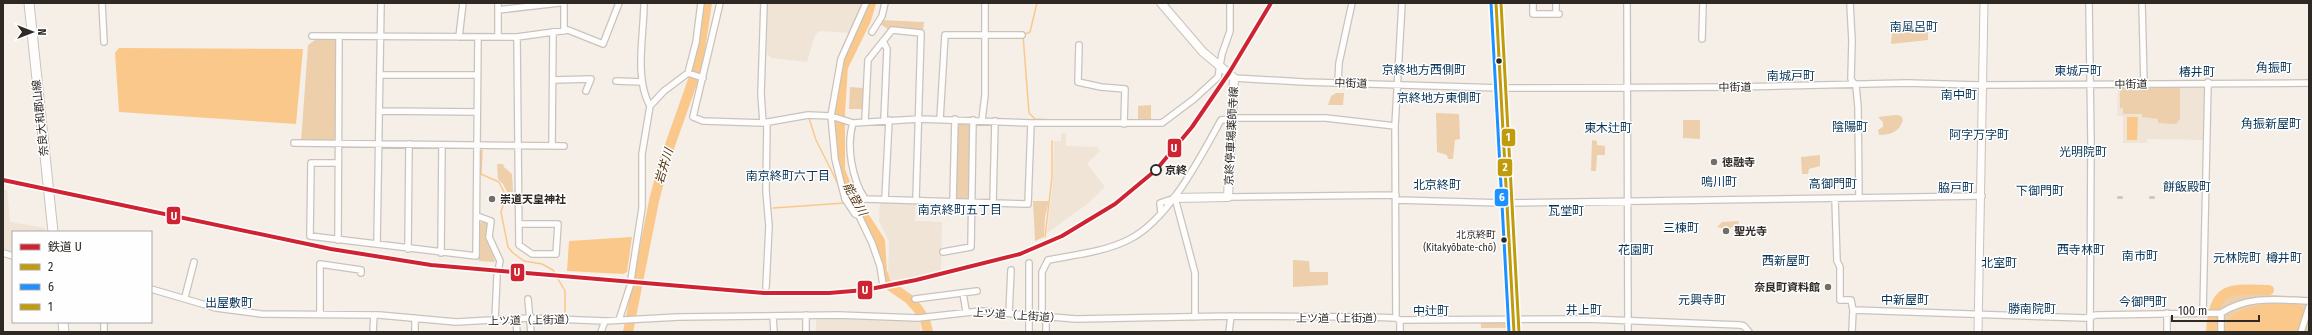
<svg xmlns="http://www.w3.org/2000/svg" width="2312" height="335" viewBox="0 0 2312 335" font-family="'Fira Sans Condensed','Noto Sans JP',sans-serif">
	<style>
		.built { fill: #f0e4d7 }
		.green { fill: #edcfac }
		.water { fill: #fbc88b }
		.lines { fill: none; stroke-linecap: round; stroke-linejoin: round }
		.stream { stroke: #fbc88b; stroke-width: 1.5 }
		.river { stroke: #fbc88b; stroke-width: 10 }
		.minor-tunnel { stroke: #cdc7c1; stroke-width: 5.5; stroke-dasharray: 5.5 3; stroke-linecap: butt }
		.minor-casing { stroke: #c8c3bd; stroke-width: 8 }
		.tertiary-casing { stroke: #c8c3bd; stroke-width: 9 }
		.secondary-casing { stroke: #c8c3bd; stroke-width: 10 }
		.primary-casing { stroke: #c8c3bd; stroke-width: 11 }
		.minor { stroke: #fefdfc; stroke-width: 5.5 }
		.tertiary { stroke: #fefdfc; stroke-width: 7 }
		.secondary { stroke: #fefdfc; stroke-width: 8 }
		.primary { stroke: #fefdfc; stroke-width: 9 }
		.bus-1-casing { stroke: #fefefe; stroke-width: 6 }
		.bus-2-casing { stroke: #fefefe; stroke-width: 6 }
		.bus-3-casing { stroke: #fefefe; stroke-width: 6 }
		.bus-1 { stroke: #c09b0b; stroke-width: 3 }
		.bus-2 { stroke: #1e90ff; stroke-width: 3 }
		.bus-3 { stroke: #c09b0b; stroke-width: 3 }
		.rail-1-casing { stroke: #fefefe; stroke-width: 7 }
		.rail-1 { stroke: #d02332; stroke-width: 4 }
		.bus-dot { fill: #2e2924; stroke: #fefefe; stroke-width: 1.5 }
		.poi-dot { fill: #746e69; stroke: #fefefe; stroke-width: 1.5 }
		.stop-dot { fill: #fefefe; stroke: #2e2924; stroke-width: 2 }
		.labels { text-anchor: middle; stroke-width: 3; stroke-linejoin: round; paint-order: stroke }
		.bus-label { font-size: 10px; fill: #2e2924; stroke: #fefefe; text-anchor: end }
		.street-label { font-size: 11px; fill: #2e2924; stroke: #fefefe }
		.poi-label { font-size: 11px; font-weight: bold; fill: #2e2924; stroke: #fefefe; text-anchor: start }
		.stop-label { font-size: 11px; font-weight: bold; fill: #2e2924; stroke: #fefefe; text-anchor: start }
		.neighbourhood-label { font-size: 12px; fill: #063357; stroke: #fefefe }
		.water-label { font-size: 12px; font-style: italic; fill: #523612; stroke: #fefefe }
		.line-badge { stroke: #fefefe; stroke-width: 1.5 }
		.badge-label { font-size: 11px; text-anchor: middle; font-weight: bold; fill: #fff }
	</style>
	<rect width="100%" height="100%" fill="#f5efe8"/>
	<path class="built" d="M767,3H865L851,33L819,31L815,35L807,62L771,58L767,54Z
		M2207,85L2206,140L2147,139V143H2123V116H2117L2118,86Z
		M1061,133H1066V146L1097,147L1100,151L1087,164L1105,187L1086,205L1047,233L1053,179L1054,141H1061Z
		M3,190H7L10,222L45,228L44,232H13V253L3,250Z
		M880,200L916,201L915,221L942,222L941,270L927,275L892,281L888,274L889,242L879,221Z
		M816,318L920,322L921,332H816Z"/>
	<path class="green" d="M881,20L924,22L923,30L891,28L889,30L879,23Z
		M1928,29V40L1891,44L1892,31Z
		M334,39L336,41V142H301L308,45L315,40Z
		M2180,85V119L2176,124L2158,123V119L2142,117V114H2123V108H2120V86Z
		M850,87L863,88V109H849Z
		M1336,93H1344L1343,105H1328L1331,96Z
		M1151,105V123H1138V106Z
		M1436,113L1459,114L1460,139L1455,140L1453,159H1448L1447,155L1437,152Z
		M1896,115L1901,116L1903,120C1899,132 1891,135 1879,135L1878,130L1883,127V122L1878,117Z
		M1683,120H1700V139L1683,138Z
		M957,123L970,124L968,199L955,198Z
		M1592,140L1597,141V145L1605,146V155H1597L1596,171H1591Z
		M1820,155V166L1809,169L1808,174H1802L1801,157Z
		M497,164H503L504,167L512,174L513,192H507L503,184L498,179Z
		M1033,201H1049L1045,217L1044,237L1035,241Z
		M484,221L489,222L490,245L495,262L479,261V224Z
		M1739,221L1738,227H1731L1730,230L1717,227L1722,222Z
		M1293,260L1309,261L1310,272H1328V285L1293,287Z
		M2233,288L2272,289L2271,295L2309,297V332H2210C2211,315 2213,293 2233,288Z
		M1481,322H1506L1509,328H1481Z"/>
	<path class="water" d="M119,48L303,49L296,124L119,112L115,53Z
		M2127,117H2138L2137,140H2127Z
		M632,237L627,272L623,274L567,271L569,241Z
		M2280,303C2289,304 2301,302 2305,311L2298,332H2225C2226,306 2260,305 2280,303Z"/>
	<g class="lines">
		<path class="stream" d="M1037,3L1030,32L1023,35L1029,113L1035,119L1053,120
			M809,118L816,140L838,184
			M482,150L481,174L499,182L506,196L501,212L508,247L513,253L524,261L542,264L553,270L565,291V312
			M773,208L845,203
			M1045,237L1052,177V141"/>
		<path class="river" d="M871,3L866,20L843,67L840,113V170L850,195L880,241L882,271L886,283L909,299L918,309L925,320L928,332
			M628,332L654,201L664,162L697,69L707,3
			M2211,332C2214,285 2229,289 2269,290"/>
		<path class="minor-tunnel" d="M2120,196V199
			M2152,196V199"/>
		<defs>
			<path id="minor" d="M102,3L104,42
				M564,3V31
				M644,3C644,35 634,78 650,106
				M720,3L693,117L703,121L763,123L808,115L831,116L853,123L919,119L1031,123H1162L1194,99L1218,77L1222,54L1230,31V3
				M866,3L841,59L831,116L835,159L845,199L855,214L859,216L872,243L880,266L883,285
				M1533,3V14H1559
				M1556,3V14
				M1627,3L1628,332
				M1850,3L1852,41L1851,79L1856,86L1858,107L1859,198
				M2089,3L2091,142L2090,332
				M2142,3L2144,83
				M498,10L559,3
				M872,32L882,16L885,3
				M312,36L517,37L568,30L603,44L619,3
				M459,37L463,3
				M498,37V3
				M517,37L519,245L532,254H556L558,224H519
				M1702,39L1703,3
				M883,41L887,49L884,120
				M1079,45L1078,82L1101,87L1125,89L1124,124
				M688,73L703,78
				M380,75H477
				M1234,78L1304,82L1501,88L1736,87L1907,83L1978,85L2309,83
				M553,80L591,79L586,91
				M616,81L642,82
				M1338,82L1339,63L1352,3
				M380,111L477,112
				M1232,118H1326L1395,126
				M940,119L945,35H1022
				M982,120L985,95V3
				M865,121L868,60L892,30L921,33L916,199
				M763,123L761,94L764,3
				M853,123C846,146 852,179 865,199L1028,204L1031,123
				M294,143L564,146
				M552,146L553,32
				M338,163H311L310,236L476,256L478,37
				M1228,197L1396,195
				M885,199L889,120
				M1835,199L1837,261L1840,267V300H1851L1853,310
				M1396,200L1503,203L1982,196
				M953,201L955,119
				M993,202L995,121
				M1161,213L1160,203L1175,198L1195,273V317
				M477,216L491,221L489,237L500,261L499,266
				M338,240L339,36
				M377,243L381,3
				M408,249L409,144
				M943,252L971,247L973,120
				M3,253L13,256
				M441,253L442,145
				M766,287L769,226L766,191L767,122
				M151,289L216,308L261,314L379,315L456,322L529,318L605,321L679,317L838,315L918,318L981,311L1076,319L1231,316L1369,317L1396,318L1400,320L1587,319L1740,325L1744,326L1749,332
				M963,293L966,311
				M185,297L194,262
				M528,299L531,332
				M915,299L977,291
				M1009,313L1011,270
				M2167,313V332
				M2203,313L2208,82
				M2221,313V332
				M320,315V264L361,270V273
				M773,316L774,332
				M1042,317V272L1048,260C1074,255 1104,252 1128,240C1168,221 1200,158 1221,120L1232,119
				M1046,318V332
				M1396,318L1395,126L1402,3
				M516,319L517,332
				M495,320L497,276
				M619,320L630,286L642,208V154L650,106L664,91L688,73L696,42L701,3
				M1400,320V332
				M104,332V322
				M373,332L374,315
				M415,332V318
				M601,332L605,321
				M806,332V315
				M1029,332V263
				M1229,332L1231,316
				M1852,332L1853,310L2085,318L2096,315L2221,313C2249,295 2278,300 2309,301
				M2301,332L2309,307"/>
			<path id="tertiary" d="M1496,3L1514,332
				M1978,332L1984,3"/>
			<path id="secondary" d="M1161,3L1203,52L1234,78L1228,197L1175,198"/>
			<path id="primary" d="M29,3L53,232
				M63,322L64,332"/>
		</defs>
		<use href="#minor" class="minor-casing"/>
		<use href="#tertiary" class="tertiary-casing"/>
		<use href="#secondary" class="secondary-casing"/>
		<use href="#primary" class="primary-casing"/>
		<use href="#minor" class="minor"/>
		<use href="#tertiary" class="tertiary"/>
		<use href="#secondary" class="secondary"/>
		<use href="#primary" class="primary"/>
		<defs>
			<path id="bus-1" d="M1496,3L1514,332"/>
			<path id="bus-2" d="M1491,3L1509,332"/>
			<path id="bus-3" d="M1501,3L1519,332"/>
		</defs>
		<use href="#bus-1" class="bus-1-casing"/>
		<use href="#bus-2" class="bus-2-casing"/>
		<use href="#bus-3" class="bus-3-casing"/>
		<use href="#bus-1" class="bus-1"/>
		<use href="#bus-2" class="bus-2"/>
		<use href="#bus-3" class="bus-3"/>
		<defs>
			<path id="rail-1" d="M3,180L331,249L431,265L764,293H829L865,290L916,280L1020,254L1062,236L1115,204L1156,170L1192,127L1229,73L1271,3"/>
		</defs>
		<use href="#rail-1" class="rail-1-casing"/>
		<use href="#rail-1" class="rail-1"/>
	</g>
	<g class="bus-dot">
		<circle cx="1499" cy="61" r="3.5"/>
		<circle cx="1504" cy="240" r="3.5"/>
	</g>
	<g class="poi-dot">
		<circle cx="1714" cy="162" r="4"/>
		<circle cx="492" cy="199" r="4"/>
		<circle cx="1726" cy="231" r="4"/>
		<circle cx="1828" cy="287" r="4"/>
	</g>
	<circle class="stop-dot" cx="1156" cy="170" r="5"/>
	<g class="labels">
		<g class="bus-label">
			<text x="1496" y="238">北京終町<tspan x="1496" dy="13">(Kitakyōbate-chō)</tspan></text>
		</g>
		<g class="street-label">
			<text transform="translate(1351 83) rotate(2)" y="4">中街道</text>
			<text transform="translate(2131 84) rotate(-1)" y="4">中街道</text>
			<text transform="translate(1735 87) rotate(-1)" y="4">中街道</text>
			<text transform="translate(40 118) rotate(-96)" y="4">奈良大和郡山線</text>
			<text transform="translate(1231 136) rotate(-87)" y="4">京終停車場薬師寺線</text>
			<text transform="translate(1017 315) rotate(4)" y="4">上ツ道（上街道）</text>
			<text x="1340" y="322">上ツ道（上街道）</text>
			<text transform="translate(532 320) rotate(-1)" y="4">上ツ道（上街道）</text>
		</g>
		<g class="poi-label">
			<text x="1722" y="166">徳融寺</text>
			<text x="500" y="203">崇道天皇神社</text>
			<text x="1734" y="235">聖光寺</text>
			<text x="1820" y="291" text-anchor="end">奈良町資料館</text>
		</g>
		<g class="stop-label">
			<text x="1165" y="174">京終</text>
		</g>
		<g class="neighbourhood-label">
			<text x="1914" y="31">南風呂町</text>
			<text x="2274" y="72">角振町</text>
			<text x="1424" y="74">京終地方西側町</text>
			<text x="2078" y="75">東城戸町</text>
			<text x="2197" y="76">椿井町</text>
			<text x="1791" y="80">南城戸町</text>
			<text x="1959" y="99">南中町</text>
			<text x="1439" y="102">京終地方東側町</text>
			<text x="2271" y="128">角振新屋町</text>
			<text x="1850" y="131">陰陽町</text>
			<text x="1608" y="132">東木辻町</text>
			<text x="1979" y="139">阿字万字町</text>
			<text x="2083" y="156">光明院町</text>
			<text x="788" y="180">南京終町六丁目</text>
			<text x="1719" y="186">鳴川町</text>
			<text x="1833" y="188">高御門町</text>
			<text x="1437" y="189">北京終町</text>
			<text x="2187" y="191">餅飯殿町</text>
			<text x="1956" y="192">脇戸町</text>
			<text x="2040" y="195">下御門町</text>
			<text x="960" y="214">南京終町五丁目</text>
			<text x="1566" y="215">瓦堂町</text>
			<text x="1681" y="232">三棟町</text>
			<text x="1636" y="254">花園町</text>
			<text x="2081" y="254">西寺林町</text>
			<text x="2140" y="260">南市町</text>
			<text x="2237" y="262">元林院町</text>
			<text x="2284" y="262">樽井町</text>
			<text x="1786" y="265">西新屋町</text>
			<text x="1999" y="267">北室町</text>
			<text x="1702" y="304">元興寺町</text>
			<text x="1905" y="304">中新屋町</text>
			<text x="2143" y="306">今御門町</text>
			<text x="229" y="307">出屋敷町</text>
			<text x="2032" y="313">勝南院町</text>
			<text x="1584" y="314">井上町</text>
			<text x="1431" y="315">中辻町</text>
		</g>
		<g class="water-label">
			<text transform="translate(664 166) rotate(-73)" y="4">岩井川</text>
			<text transform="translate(855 199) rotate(61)" y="4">能登川</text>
		</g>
	</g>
	<g class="line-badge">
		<rect x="1501" y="128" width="15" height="19" rx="4" fill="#c09b0b"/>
		<rect x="1167" y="138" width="15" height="20" rx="4" fill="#d02332"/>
		<rect x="1497" y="158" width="16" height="19" rx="4" fill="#c09b0b"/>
		<rect x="1494" y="188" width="15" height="19" rx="4" fill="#1e90ff"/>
		<rect x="166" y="206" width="15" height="19" rx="4" fill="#d02332"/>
		<rect x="510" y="263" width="15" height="19" rx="4" fill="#d02332"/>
		<rect x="857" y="280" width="16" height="20" rx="4" fill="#d02332"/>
	</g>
	<g class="badge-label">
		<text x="1508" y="141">1</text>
		<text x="1174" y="152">U</text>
		<text x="1505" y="171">2</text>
		<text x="1502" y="201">6</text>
		<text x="174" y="220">U</text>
		<text x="517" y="276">U</text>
		<text x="865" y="294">U</text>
	</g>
	<rect width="2312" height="335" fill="none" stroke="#2e2924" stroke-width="8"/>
	<rect x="12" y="231" width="140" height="92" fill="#fefefe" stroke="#aba9a7"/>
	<rect x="20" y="244" width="20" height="6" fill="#d02332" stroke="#aba9a7"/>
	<text x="48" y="251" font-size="12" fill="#2e2924">鉄道 U</text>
	<rect x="20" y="264" width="20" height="6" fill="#c09b0b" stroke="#aba9a7"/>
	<text x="48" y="271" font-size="12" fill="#2e2924">2</text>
	<rect x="20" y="284" width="20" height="6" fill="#1e90ff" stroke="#aba9a7"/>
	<text x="48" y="291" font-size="12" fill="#2e2924">6</text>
	<rect x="20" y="304" width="20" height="6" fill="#c09b0b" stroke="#aba9a7"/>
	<text x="48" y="311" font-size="12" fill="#2e2924">1</text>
	<g transform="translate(32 32) rotate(90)" stroke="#fefefe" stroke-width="3" paint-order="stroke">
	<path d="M0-3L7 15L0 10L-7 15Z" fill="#2e2924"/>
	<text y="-6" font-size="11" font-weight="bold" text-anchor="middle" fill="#2e2924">N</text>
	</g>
	<path d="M2172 315v6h87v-6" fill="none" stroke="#2e2924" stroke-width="2"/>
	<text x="2178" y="315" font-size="12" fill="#2e2924" stroke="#fefefe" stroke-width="3" paint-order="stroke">100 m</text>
</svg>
